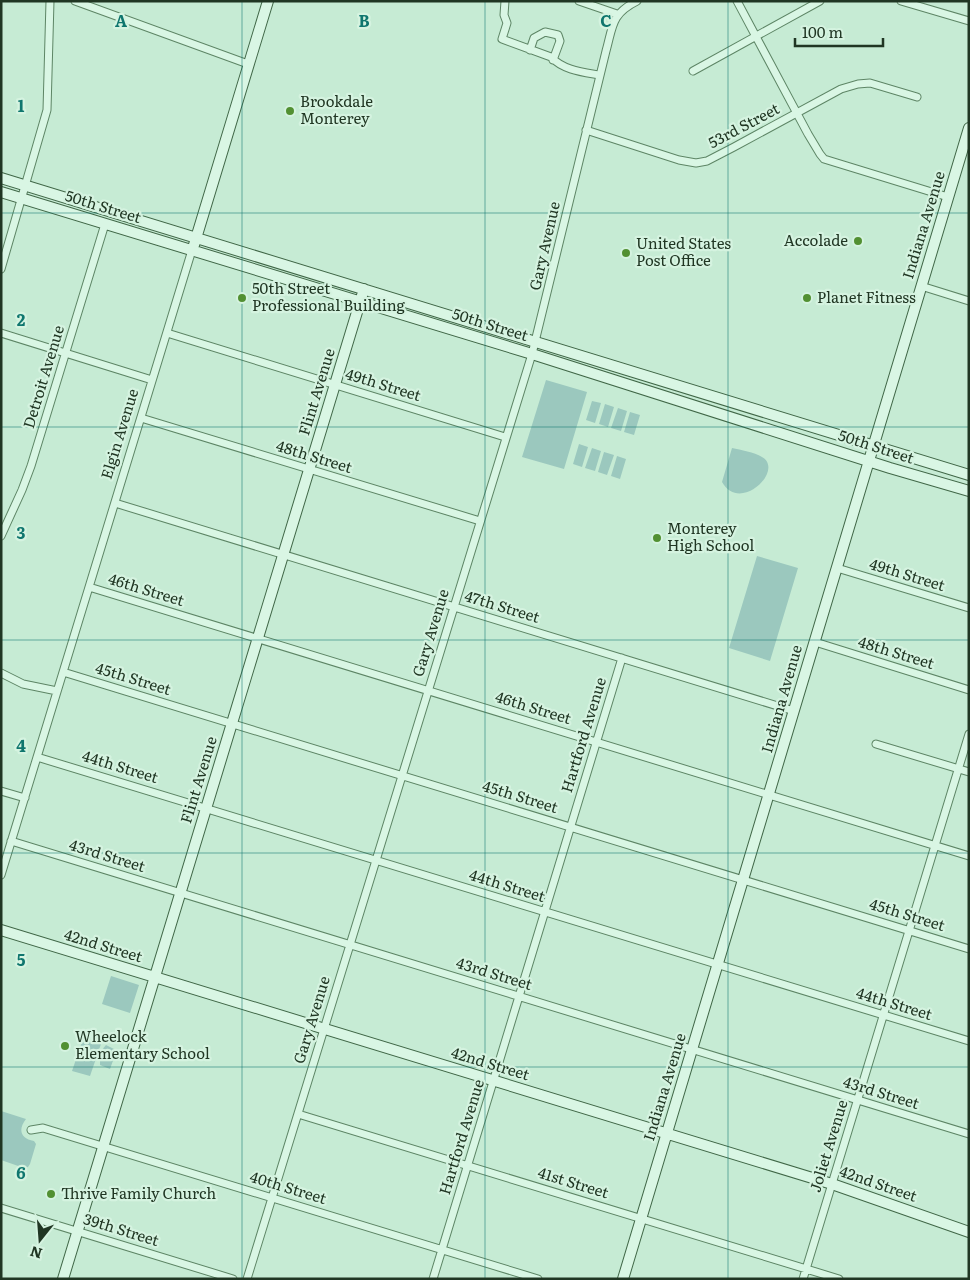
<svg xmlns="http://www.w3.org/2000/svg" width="970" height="1280" viewBox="0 0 970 1280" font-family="Literata,serif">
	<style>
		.green { fill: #9bc8be }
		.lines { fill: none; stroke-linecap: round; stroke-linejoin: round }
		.street-casing { stroke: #5d8565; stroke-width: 9 }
		.secondary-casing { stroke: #406747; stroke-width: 12 }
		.street { stroke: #d9f6e4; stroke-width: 7 }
		.secondary { stroke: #d9f6e4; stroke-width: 10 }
		.grid { fill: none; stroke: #0f766e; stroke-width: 1; stroke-opacity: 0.55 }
		.poi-dot { fill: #529032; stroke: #d5f3e0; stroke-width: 2 }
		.labels { text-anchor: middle; stroke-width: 4.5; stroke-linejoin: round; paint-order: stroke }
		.poi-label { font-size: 15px; fill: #203623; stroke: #d5f3e0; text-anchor: start }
		.street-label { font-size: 15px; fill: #203623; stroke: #d5f3e0 }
		.grid-label { font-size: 16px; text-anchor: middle; font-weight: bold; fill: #0f766e; stroke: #d5f3e0; stroke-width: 4.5; stroke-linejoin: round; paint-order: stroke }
	</style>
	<rect width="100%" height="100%" fill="#c6ebd4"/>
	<path class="green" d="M546,380L587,392L564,469L522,457Z
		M592,401L601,403L595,423L586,420Z
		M605,404L614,407L608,427L599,424Z
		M618,408L627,411L621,431L611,428Z
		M630,412L640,415L634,435L624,432Z
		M579,444L588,447L582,467L573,464Z
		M592,448L601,451L595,471L585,468Z
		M732,448C741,450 754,452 762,457C785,470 740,514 722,482Z
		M604,452L614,455L607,475L598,472Z
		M617,456L626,459L620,479L611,476Z
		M757,556L798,568L770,661L729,648Z
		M111,976L139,985L130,1013L102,1004Z
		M83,1039L101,1044L90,1076L72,1071Z
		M106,1045L116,1050L115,1055L110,1069L100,1065V1052Z
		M1,1111L26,1119C18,1129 20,1139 34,1141L36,1144L30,1164L28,1167L24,1168L1,1160Z"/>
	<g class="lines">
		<defs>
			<path id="street" d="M75,1L248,64
				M505,1L504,15L507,23L502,39L551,57C563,70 582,72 599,75
				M579,1L617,14
				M737,1L808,134L820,154L824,159L948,197
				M901,1L969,21
				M530,50L534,38L545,32L558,35L560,41L553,60
				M693,71L820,1
				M586,130L679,160L696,163L707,161L734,147L841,89L858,84L870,83L917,97
				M1,269L47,110L50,1
				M921,286L969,301
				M1,333L152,380
				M167,333L505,437
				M141,418L480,521
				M115,503L794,711
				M1,536L22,490L31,466L105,224
				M837,568L969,608
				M89,587L969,856
				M815,642L969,690
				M63,672L969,949
				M1,673L23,684L57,691
				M876,744L969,772
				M37,757L969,1041
				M1,791L25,798
				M11,841L969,1134
				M1,875L192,250
				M298,1114L839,1279
				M31,1130L43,1128L538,1279
				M1,1208L233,1279
				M247,1279L532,354L606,51C613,26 611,14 637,1
				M433,1279L622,658
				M803,1279L969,734"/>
			<path id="secondary" d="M1,178L969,475
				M1,192L532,354L890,468L969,491
				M194,245L268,1
				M1,930L832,1184L969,1232
				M63,1279L364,289
				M623,1279L969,128"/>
		</defs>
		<use href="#street" class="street-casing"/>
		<use href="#secondary" class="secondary-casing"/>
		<use href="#street" class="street"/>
		<use href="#secondary" class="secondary"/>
	</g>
	<path class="grid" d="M242,1V1279M485,1V1279M728,1V1279M1,213H969M1,427H969M1,640H969M1,853H969M1,1067H969"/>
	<g class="poi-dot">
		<circle cx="290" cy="111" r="5"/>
		<circle cx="858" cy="241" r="5"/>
		<circle cx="626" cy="253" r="5"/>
		<circle cx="242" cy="298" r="5"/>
		<circle cx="807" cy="298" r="5"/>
		<circle cx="657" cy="538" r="5"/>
		<circle cx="65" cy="1046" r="5"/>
		<circle cx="51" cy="1194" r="5"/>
	</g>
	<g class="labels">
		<g class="poi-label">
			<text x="300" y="107">Brookdale<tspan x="300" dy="17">Monterey</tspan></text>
			<text x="848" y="246" text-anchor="end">Accolade</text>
			<text x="636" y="249">United States<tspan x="636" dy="17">Post Office</tspan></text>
			<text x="252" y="294">50th Street<tspan x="252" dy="17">Professional Building</tspan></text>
			<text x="817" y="303">Planet Fitness</text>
			<text x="667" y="534">Monterey<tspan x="667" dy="17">High School</tspan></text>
			<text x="75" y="1042">Wheelock<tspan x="75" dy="17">Elementary School</tspan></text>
			<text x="61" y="1199">Thrive Family Church</text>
		</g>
		<g class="street-label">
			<text transform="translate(744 126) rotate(-28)" y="5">53rd Street</text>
			<text transform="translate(103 207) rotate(17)" y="5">50th Street</text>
			<text transform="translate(924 225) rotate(-73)" y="5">Indiana Avenue</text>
			<text transform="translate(545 246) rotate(-77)" y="5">Gary Avenue</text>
			<text transform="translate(490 325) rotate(17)" y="5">50th Street</text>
			<text transform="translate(44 377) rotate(-73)" y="5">Detroit Avenue</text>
			<text transform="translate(383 385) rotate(17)" y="5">49th Street</text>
			<text transform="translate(317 392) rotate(-73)" y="5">Flint Avenue</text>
			<text transform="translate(120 434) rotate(-73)" y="5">Elgin Avenue</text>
			<text transform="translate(876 447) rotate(18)" y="5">50th Street</text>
			<text transform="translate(314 457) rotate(17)" y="5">48th Street</text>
			<text transform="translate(907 575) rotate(17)" y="5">49th Street</text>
			<text transform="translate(146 590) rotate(17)" y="5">46th Street</text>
			<text transform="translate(502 607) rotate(17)" y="5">47th Street</text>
			<text transform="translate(431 633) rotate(-73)" y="5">Gary Avenue</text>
			<text transform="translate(896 653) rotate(17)" y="5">48th Street</text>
			<text transform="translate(133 679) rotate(17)" y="5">45th Street</text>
			<text transform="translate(782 699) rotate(-74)" y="5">Indiana Avenue</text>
			<text transform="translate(533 708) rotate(17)" y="5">46th Street</text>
			<text transform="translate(584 735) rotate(-73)" y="5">Hartford Avenue</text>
			<text transform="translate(120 767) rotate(17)" y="5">44th Street</text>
			<text transform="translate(199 780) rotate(-73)" y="5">Flint Avenue</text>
			<text transform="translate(520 797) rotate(17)" y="5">45th Street</text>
			<text transform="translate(107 856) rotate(17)" y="5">43rd Street</text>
			<text transform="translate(507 886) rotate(17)" y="5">44th Street</text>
			<text transform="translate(907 915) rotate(17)" y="5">45th Street</text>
			<text transform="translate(103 946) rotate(17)" y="5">42nd Street</text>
			<text transform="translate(494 974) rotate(17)" y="5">43rd Street</text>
			<text transform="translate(894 1004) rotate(17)" y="5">44th Street</text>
			<text transform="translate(312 1020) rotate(-73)" y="5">Gary Avenue</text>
			<text transform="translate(490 1064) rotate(17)" y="5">42nd Street</text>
			<text transform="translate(665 1087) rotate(-73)" y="5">Indiana Avenue</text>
			<text transform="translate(881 1093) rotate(17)" y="5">43rd Street</text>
			<text transform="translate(462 1137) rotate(-73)" y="5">Hartford Avenue</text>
			<text transform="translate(829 1146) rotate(-73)" y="5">Joliet Avenue</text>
			<text transform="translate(573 1183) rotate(17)" y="5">41st Street</text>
			<text transform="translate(878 1184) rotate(19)" y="5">42nd Street</text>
			<text transform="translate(288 1188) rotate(17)" y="5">40th Street</text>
			<text transform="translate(121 1230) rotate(17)" y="5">39th Street</text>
		</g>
	</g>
	<g class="grid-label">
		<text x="121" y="27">A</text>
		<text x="364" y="27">B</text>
		<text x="606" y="27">C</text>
		<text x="21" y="112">1</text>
		<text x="21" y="326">2</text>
		<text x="21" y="539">3</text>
		<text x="21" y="752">4</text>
		<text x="21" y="966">5</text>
		<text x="21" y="1179">6</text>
	</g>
	<rect width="970" height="1280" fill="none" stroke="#203623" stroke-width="5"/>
	<g transform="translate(40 1240) rotate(197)" stroke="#d5f3e0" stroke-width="4" paint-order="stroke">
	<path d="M0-4L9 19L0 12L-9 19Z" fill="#203623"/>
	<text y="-8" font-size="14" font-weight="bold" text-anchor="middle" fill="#203623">N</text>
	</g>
	<path d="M795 38v8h88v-8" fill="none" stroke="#203623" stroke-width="2.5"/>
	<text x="802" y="38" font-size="15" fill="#203623" stroke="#d5f3e0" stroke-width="4" paint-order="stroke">100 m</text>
</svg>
